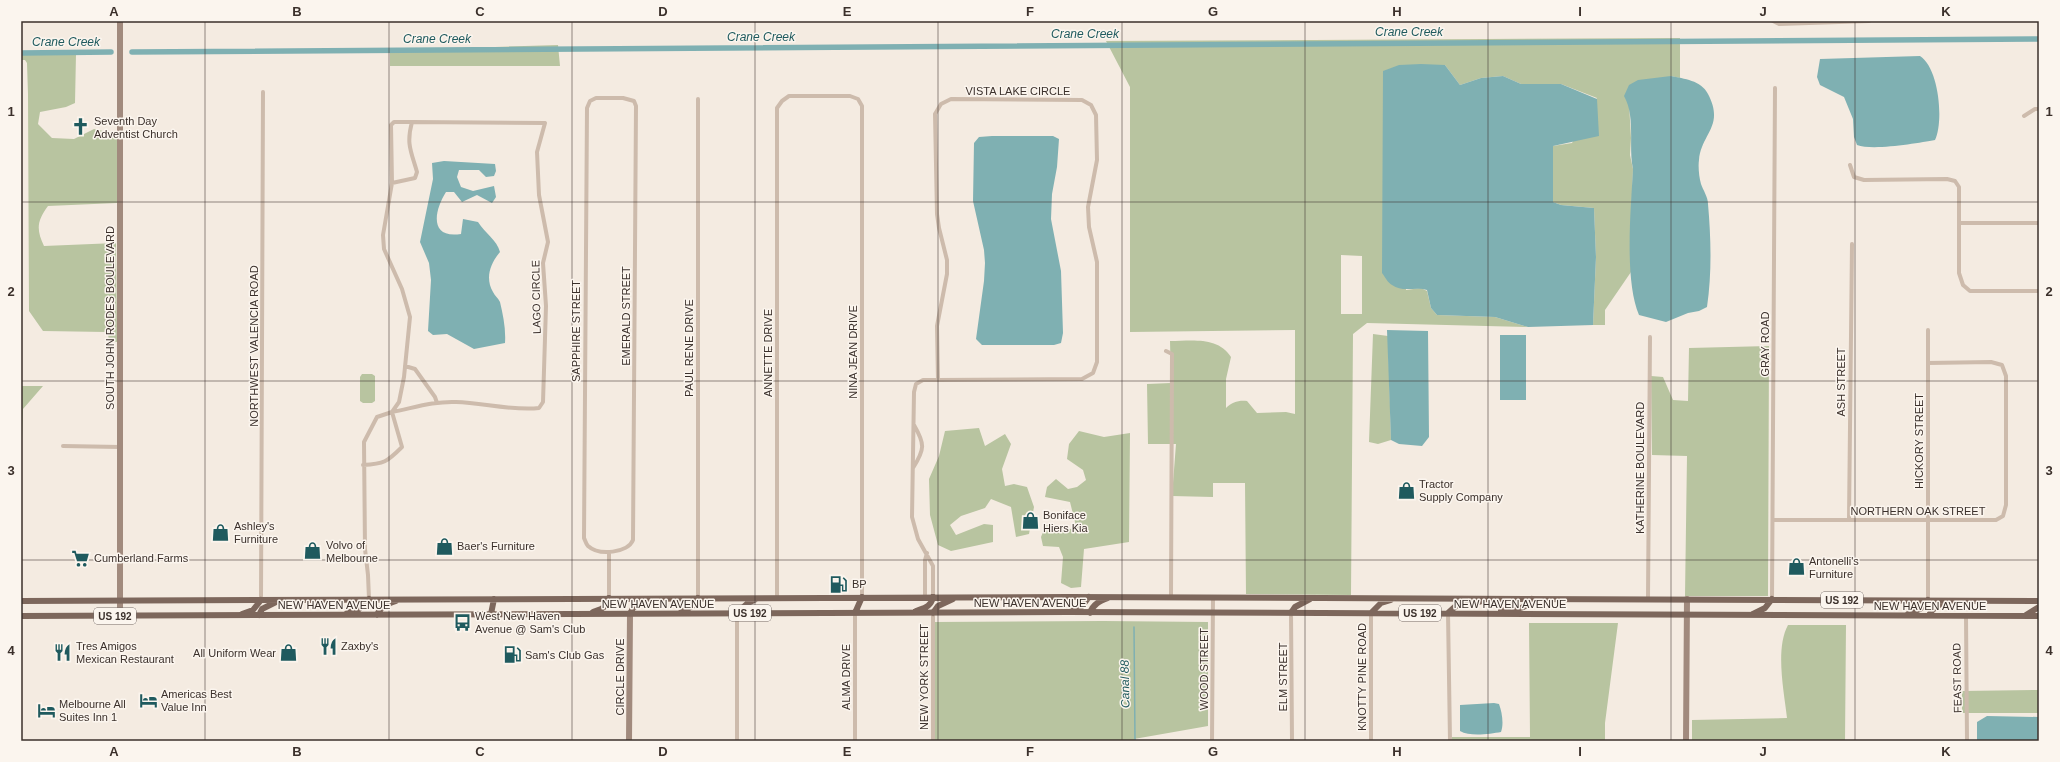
<svg xmlns="http://www.w3.org/2000/svg" width="2060" height="762" viewBox="0 0 2060 762" font-family="Arial,sans-serif">
	<style>
		.green { fill: #b8c4a0; fill-rule: evenodd }
		.water { fill: #7fb0b2 }
		.lines { fill: none; stroke-linecap: round; stroke-linejoin: round }
		.stream { stroke: #7fb0b2; stroke-width: 1.5 }
		.canal { stroke: #7fb0b2; stroke-width: 5.5 }
		.street { stroke: #cdbbac; stroke-width: 4 }
		.secondary { stroke: #a18a7d; stroke-width: 6 }
		.primary { stroke: #7d675c; stroke-width: 6 }
		.grid { fill: none; stroke: #3b302b; stroke-width: 1; stroke-opacity: 0.55 }
		.labels { text-anchor: middle; stroke-width: 3; stroke-linejoin: round; paint-order: stroke }
		.shield { fill: #fbf5ee; stroke: #756b66; stroke-width: 1 }
		.shield-label { font-size: 10px; font-weight: bold; fill: #3b302b }
		.street-label { font-size: 11px; fill: #3b302b; stroke: #fbf5ee }
		.poi-label { font-size: 11px; fill: #3b302b; stroke: #fbf5ee; text-anchor: start }
		.water-label { font-size: 12px; font-style: italic; fill: #1f5a5e; stroke: #fbf5ee }
		.neatline { fill: none; stroke: #3b302b; stroke-width: 1.5 }
		.grid-label { font-size: 13px; text-anchor: middle; font-weight: bold; fill: #3b302b }
	</style>
	<rect width="100%" height="100%" fill="#f4ebe1"/>
	<path class="green" d="M1680,38V78L1671,76L1629,103L1631,138L1630,155L1633,169L1631,220V272L1605,310V325H1593L1596,257L1594,208L1561,205L1553,202V146L1572,143L1597,98L1561,84H1521L1503,76L1481,78L1460,85L1445,65H1399L1406,290L1421,288L1427,291L1431,308L1437,315L1495,317L1528,327L1367,323L1353,334L1351,595L1246,594L1245,483H1213V497L1172,496L1176,444H1148L1147,384L1171,383L1170,341C1191,341 1218,336 1231,357L1226,379V408C1232,402 1239,400 1247,401L1257,413L1286,412L1295,414V330L1130,332V87L1106,41ZM1341,255L1362,256V314H1341Z
		M558,45L560,66H390V48L434,49Z
		M21,54H76L75,103L66,107L40,112L38,124L52,138L74,139L94,129L117,134V203L48,206C37,221 36,229 44,246L116,243L117,342L109,341L108,334L106,332L43,331L29,311L28,94L27,63L25,60H21Z
		M1373,334L1388,336L1391,440L1378,444L1369,442Z
		M1769,346L1768,596H1685L1687,456L1652,455L1651,376L1663,377L1673,400L1688,401L1689,348Z
		M362,374H372L375,376V401L372,403H363L360,401V377Z
		M21,386H43L23,409L21,469Z
		M979,428L985,446L1005,434L1011,444L1002,469L1005,486L1014,484L1027,487L1034,507L1029,534L1016,537L1011,507L991,499L985,508L961,516L950,525L956,535L984,524L993,525V542L951,551L938,545L930,515L929,479L939,456L945,431Z
		M1079,431L1104,437L1130,433L1129,542L1084,549L1081,587L1071,588L1061,583L1063,557L1059,547L1043,546L1041,537L1046,525L1077,530L1070,502L1045,497L1047,487L1056,479L1068,489L1077,487L1086,480L1083,470L1067,459L1069,444Z
		M1103,621L1208,622V726L1134,739V741H933L934,622Z
		M1529,623H1618L1605,723V741H1452V737H1530Z
		M1788,625H1846L1845,741H1692V720L1787,718C1784,691 1775,649 1788,625Z
		M2039,690V713H1962V691Z"/>
	<path class="water" d="M1920,56C1939,68 1944,121 1935,140C1918,143 1873,151 1857,145L1854,137L1853,119L1844,97L1820,85L1817,77L1820,59Z
		M1421,64L1445,65L1460,85L1481,78L1503,76L1521,84H1561L1597,99L1599,136L1553,146V202L1561,205L1594,208L1596,257L1593,325L1528,327L1495,317L1437,315L1431,308L1427,290C1416,286 1403,293 1392,285C1388,283 1385,277 1382,273L1383,71L1399,65Z
		M1671,76C1684,79 1701,80 1708,94C1725,126 1701,134 1699,160C1698,166 1699,177 1701,184C1703,190 1708,197 1708,204C1711,238 1712,273 1707,307L1699,311L1688,313L1666,322L1639,315C1624,280 1631,208 1633,169C1628,146 1636,117 1624,96L1629,85L1638,80Z
		M992,136H1053L1059,139L1057,167L1052,194L1051,219L1061,271L1063,333L1061,343L1054,345H982L976,339L984,281L985,263L984,250L973,201L974,143L979,137Z
		M444,161L495,164L496,171L494,176L486,177L479,170H459L457,177L461,187L473,191L494,186L496,197L492,203L477,195L462,202L454,192H446C434,211 429,239 461,234L463,219L478,222C485,233 497,240 500,252C490,264 485,278 493,292C495,296 498,298 500,302C503,315 506,329 505,343L474,349L447,334L433,335L428,331L431,280L429,263L420,242L433,179L432,163Z
		M1387,330L1428,331L1429,437L1422,446L1399,444L1391,440Z
		M1500,335H1526V400H1500Z
		M1494,703L1499,704C1502,712 1504,724 1501,732C1490,734 1470,737 1460,731V705Z
		M1987,716L2039,717V741H1977V722Z"/>
	<g class="lines">
		<path class="stream" d="M1134,627L1135,741"/>
		<path class="canal" d="M132,52L2039,39
			M21,53L111,52"/>
		<path class="street" d="M1773,21L1779,24L1869,21
			M596,98H623L634,101L636,106L633,540C628,553 599,556 588,546C586,544 585,540 584,538L587,108L590,101Z
			M698,99V598
			M2024,116L2035,109H2039
			M1850,165L1854,177L1864,180L1947,179L1955,181L1959,187V273L1963,285L1970,291H2039
			M392,183L391,125L394,122H412
			M1959,223H2039
			M1166,351L1172,354L1171,597
			M405,366L415,369L435,397L437,403
			M63,446L120,447
			M363,465C384,464 387,462 402,447L392,412C413,408 434,401 456,402C484,403 512,411 539,408L543,402L546,306L543,263L548,242L539,195L537,152L545,123L412,122C406,144 411,151 417,172L415,178L392,183L383,235L384,249L402,289L410,317L404,377L399,402L392,412L377,417L364,442L365,549L368,575L369,599
			M913,468C925,449 925,444 914,425
			M1773,520H1996L2003,516L2006,505V376L2002,365L1991,362L1928,363
			M1849,520L1852,244
			M925,597V560L927,553
			M933,597V566L918,539L912,517L914,392L916,384L923,380H938L1082,379L1093,373L1097,362V262L1089,227L1088,207L1097,160L1096,115L1091,105L1082,100L951,99L941,104L935,114L937,214L939,228L947,260V274L937,326L938,380
			M609,598V552
			M777,598V108L782,101L789,96H850L858,99L862,106V597
			M1648,599L1650,337
			M1772,599L1775,88
			M261,600L263,92
			M1928,600V330
			M737,613V741
			M1291,613L1292,741
			M1371,613V741
			M1448,613L1450,741
			M1966,616L1967,741
			M855,741V613
			M933,741V613
			M1212,741L1213,597"/>
		<path class="secondary" d="M120,21V616
			M629,741L630,614
			M1686,741L1687,599"/>
		<path class="primary" d="M21,601L1068,597L2039,601
			M916,611C924,608 931,607 933,597
			M1501,611C1514,609 1526,610 1532,599
			M593,612C601,609 607,608 609,598
			M1070,612L1082,606L1089,597
			M347,613L359,609L369,599
			M680,613L694,605L698,598
			M737,613L748,603L756,599
			M855,613L862,597
			M933,613L938,606L953,599
			M1090,613C1093,604 1100,601 1108,598
			M1291,613L1295,607L1310,599
			M1371,613L1381,603L1391,600
			M1448,613L1458,604L1478,602L1485,600
			M242,614L253,610L261,600
			M491,614L494,599
			M630,614L633,608L646,599
			M1753,614L1765,608L1772,599
			M1908,614L1920,609L1928,600
			M259,615L262,609L278,601
			M377,615C381,606 387,604 396,601
			M1929,615C1933,607 1939,605 1947,601
			M2026,615L2039,607
			M21,616L1068,612L2039,616"/>
	</g>
	<path class="grid" d="M205,21V741M389,21V741M572,21V741M755,21V741M938,21V741M1122,21V741M1305,21V741M1488,21V741M1671,21V741M1855,21V741M21,202H2039M21,381H2039M21,560H2039"/>
	<defs>
		<symbol id="church-bare" viewBox="-9 -9 18 18"><path d="M-1.2-6h2.4v3.5h3.3v2.4h-3.3V6h-2.4V-.1h-3.3v-2.4h3.3Z" fill="#1f5a5e" stroke="#fbf5ee" stroke-width="2.5" paint-order="stroke"/></symbol>
		<symbol id="shop-bare" viewBox="-9 -9 18 18"><path d="M-5-2.5h2.3a2.7 3.5 0 0 1 5.4 0H5L5.5 6h-11ZM-1.5-2.5h3a1.5 2.3 0 0 0-3 0Z" fill="#1f5a5e" stroke="#fbf5ee" stroke-width="2.5" paint-order="stroke"/></symbol>
		<symbol id="supermarket-bare" viewBox="-9 -9 18 18"><path d="M-6-5.5h2.5l.6 2H6L4.5 2H-2.5L-4.4-4H-6ZM-1.5 3.2a1.3 1.3 0 1 0 .1 0ZM3 3.2a1.3 1.3 0 1 0 .1 0Z" fill="#1f5a5e" stroke="#fbf5ee" stroke-width="2.5" paint-order="stroke"/></symbol>
		<symbol id="fuel-bare" viewBox="-9 -9 18 18"><path d="M-5.5-6h7V0h2V4h1.3V-2.5L3-4.5l.8-.8L6-3V5H2.5V1h-1V6h-7ZM-4.2-4.7v3.2H.2V-4.7Z" fill="#1f5a5e" stroke="#fbf5ee" stroke-width="2.5" paint-order="stroke"/></symbol>
		<symbol id="bus-bare" viewBox="-9 -9 18 18"><path d="M-5-6H5V4H4V6H2V4H-2V6H-4V4H-5ZM-3.5-4V0h7V-4ZM-3.5 1.2v1.5H-2V1.2ZM2 1.2v1.5H3.5V1.2Z" fill="#1f5a5e" stroke="#fbf5ee" stroke-width="2.5" paint-order="stroke"/></symbol>
		<symbol id="restaurant-bare" viewBox="-9 -9 18 18"><path d="M-5-6h1v4h1v-4h1v4h1v-4h1v5L-1.5 .5V6h-2V.5L-5-1ZM5-6V6H3V1.5H1.5Q1.5-4 5-6Z" fill="#1f5a5e" stroke="#fbf5ee" stroke-width="2.5" paint-order="stroke"/></symbol>
		<symbol id="hotel-bare" viewBox="-9 -9 18 18"><path d="M-6-4.5h1.5V1H6V5H4.5V3h-9V5H-6ZM-4 0a1.8 1.8 0 1 1 3.6 0ZM.5 0V-2.5h3Q6-2.5 6 0Z" fill="#1f5a5e" stroke="#fbf5ee" stroke-width="2.5" paint-order="stroke"/></symbol>
	</defs>
	<g fill-rule="evenodd">
		<use href="#church-bare" x="68" y="114" width="25" height="25"/>
		<use href="#shop-bare" x="1394" y="478" width="25" height="25"/>
		<use href="#shop-bare" x="1018" y="508" width="25" height="25"/>
		<use href="#shop-bare" x="208" y="520" width="25" height="25"/>
		<use href="#shop-bare" x="432" y="534" width="25" height="25"/>
		<use href="#shop-bare" x="300" y="538" width="25" height="25"/>
		<use href="#supermarket-bare" x="68" y="546" width="25" height="25"/>
		<use href="#shop-bare" x="1784" y="554" width="25" height="25"/>
		<use href="#fuel-bare" x="826" y="572" width="25" height="25"/>
		<use href="#bus-bare" x="450" y="610" width="25" height="25"/>
		<use href="#restaurant-bare" x="316" y="634" width="25" height="25"/>
		<use href="#restaurant-bare" x="50" y="640" width="25" height="25"/>
		<use href="#shop-bare" x="276" y="640" width="25" height="25"/>
		<use href="#fuel-bare" x="500" y="642" width="25" height="25"/>
		<use href="#hotel-bare" x="136" y="688" width="25" height="25"/>
		<use href="#hotel-bare" x="34" y="698" width="25" height="25"/>
	</g>
	<g class="labels">
		<g class="shield">
			<rect x="1821" y="592" width="42" height="16" rx="3"/>
			<rect x="729" y="605" width="42" height="16" rx="3"/>
			<rect x="1399" y="605" width="42" height="16" rx="3"/>
			<rect x="94" y="608" width="42" height="16" rx="3"/>
		</g>
		<g class="shield-label">
			<text x="1842" y="604">US 192</text>
			<text x="750" y="617">US 192</text>
			<text x="1420" y="617">US 192</text>
			<text x="115" y="620">US 192</text>
		</g>
		<g class="street-label">
			<text x="1018" y="95">VISTA LAKE CIRCLE</text>
			<text transform="translate(536 297) rotate(-91)" y="4">LAGO CIRCLE</text>
			<text transform="translate(626 316) rotate(-90)" y="4">EMERALD STREET</text>
			<text transform="translate(110 318) rotate(-90)" y="4">SOUTH JOHN RODES BOULEVARD</text>
			<text transform="translate(576 331) rotate(-90)" y="4">SAPPHIRE STREET</text>
			<text transform="translate(1765 344) rotate(-90)" y="4">GRAY ROAD</text>
			<text transform="translate(254 346) rotate(-90)" y="4">NORTHWEST VALENCIA ROAD</text>
			<text transform="translate(689 348) rotate(-90)" y="4">PAUL RENE DRIVE</text>
			<text transform="translate(853 352) rotate(-90)" y="4">NINA JEAN DRIVE</text>
			<text transform="translate(768 353) rotate(-90)" y="4">ANNETTE DRIVE</text>
			<text transform="translate(1841 382) rotate(-90)" y="4">ASH STREET</text>
			<text transform="translate(1919 441) rotate(-90)" y="4">HICKORY STREET</text>
			<text transform="translate(1640 468) rotate(-90)" y="4">KATHERINE BOULEVARD</text>
			<text x="1918" y="515">NORTHERN OAK STREET</text>
			<text x="1030" y="607">NEW HAVEN AVENUE</text>
			<text x="658" y="608">NEW HAVEN AVENUE</text>
			<text x="1510" y="608">NEW HAVEN AVENUE</text>
			<text x="334" y="609">NEW HAVEN AVENUE</text>
			<text x="1930" y="610">NEW HAVEN AVENUE</text>
			<text transform="translate(1204 669) rotate(-90)" y="4">WOOD STREET</text>
			<text transform="translate(620 677) rotate(-90)" y="4">CIRCLE DRIVE</text>
			<text transform="translate(846 677) rotate(-90)" y="4">ALMA DRIVE</text>
			<text transform="translate(924 677) rotate(-90)" y="4">NEW YORK STREET</text>
			<text transform="translate(1283 677) rotate(-90)" y="4">ELM STREET</text>
			<text transform="translate(1362 677) rotate(-90)" y="4">KNOTTY PINE ROAD</text>
			<text transform="translate(1957 678) rotate(-91)" y="4">FEAST ROAD</text>
		</g>
		<g class="poi-label">
			<text x="94" y="125">Seventh Day<tspan x="94" dy="13">Adventist Church</tspan></text>
			<text x="1419" y="488">Tractor<tspan x="1419" dy="13">Supply Company</tspan></text>
			<text x="1043" y="519">Boniface<tspan x="1043" dy="13">Hiers Kia</tspan></text>
			<text x="234" y="530">Ashley's<tspan x="234" dy="13">Furniture</tspan></text>
			<text x="326" y="549">Volvo of<tspan x="326" dy="13">Melbourne</tspan></text>
			<text x="457" y="550">Baer's Furniture</text>
			<text x="94" y="562">Cumberland Farms</text>
			<text x="1809" y="565">Antonelli's<tspan x="1809" dy="13">Furniture</tspan></text>
			<text x="852" y="588">BP</text>
			<text x="475" y="620">West New Haven<tspan x="475" dy="13">Avenue @ Sam's Club</tspan></text>
			<text x="76" y="650">Tres Amigos<tspan x="76" dy="13">Mexican Restaurant</tspan></text>
			<text x="341" y="650">Zaxby's</text>
			<text x="276" y="657" text-anchor="end">All Uniform Wear</text>
			<text x="525" y="659">Sam's Club Gas</text>
			<text x="161" y="698">Americas Best<tspan x="161" dy="13">Value Inn</tspan></text>
			<text x="59" y="708">Melbourne All<tspan x="59" dy="13">Suites Inn 1</tspan></text>
		</g>
		<g class="water-label">
			<text x="1409" y="36">Crane Creek</text>
			<text x="1085" y="38">Crane Creek</text>
			<text x="761" y="41">Crane Creek</text>
			<text x="437" y="43">Crane Creek</text>
			<text x="66" y="46">Crane Creek</text>
			<text transform="translate(1125 684) rotate(-91)" y="4">Canal 88</text>
		</g>
	</g>
	<rect width="2060" height="762" fill="none" stroke="#fbf5ee" stroke-width="44"/>
	<rect x="22" y="22" width="2016" height="718" class="neatline"/>
	<g class="grid-label">
		<text x="114" y="16">A</text>
		<text x="297" y="16">B</text>
		<text x="480" y="16">C</text>
		<text x="663" y="16">D</text>
		<text x="847" y="16">E</text>
		<text x="1030" y="16">F</text>
		<text x="1213" y="16">G</text>
		<text x="1397" y="16">H</text>
		<text x="1580" y="16">I</text>
		<text x="1763" y="16">J</text>
		<text x="1946" y="16">K</text>
		<text x="11" y="116">1</text>
		<text x="2049" y="116">1</text>
		<text x="11" y="296">2</text>
		<text x="2049" y="296">2</text>
		<text x="11" y="475">3</text>
		<text x="2049" y="475">3</text>
		<text x="11" y="655">4</text>
		<text x="2049" y="655">4</text>
		<text x="114" y="756">A</text>
		<text x="297" y="756">B</text>
		<text x="480" y="756">C</text>
		<text x="663" y="756">D</text>
		<text x="847" y="756">E</text>
		<text x="1030" y="756">F</text>
		<text x="1213" y="756">G</text>
		<text x="1397" y="756">H</text>
		<text x="1580" y="756">I</text>
		<text x="1763" y="756">J</text>
		<text x="1946" y="756">K</text>
	</g>
</svg>
